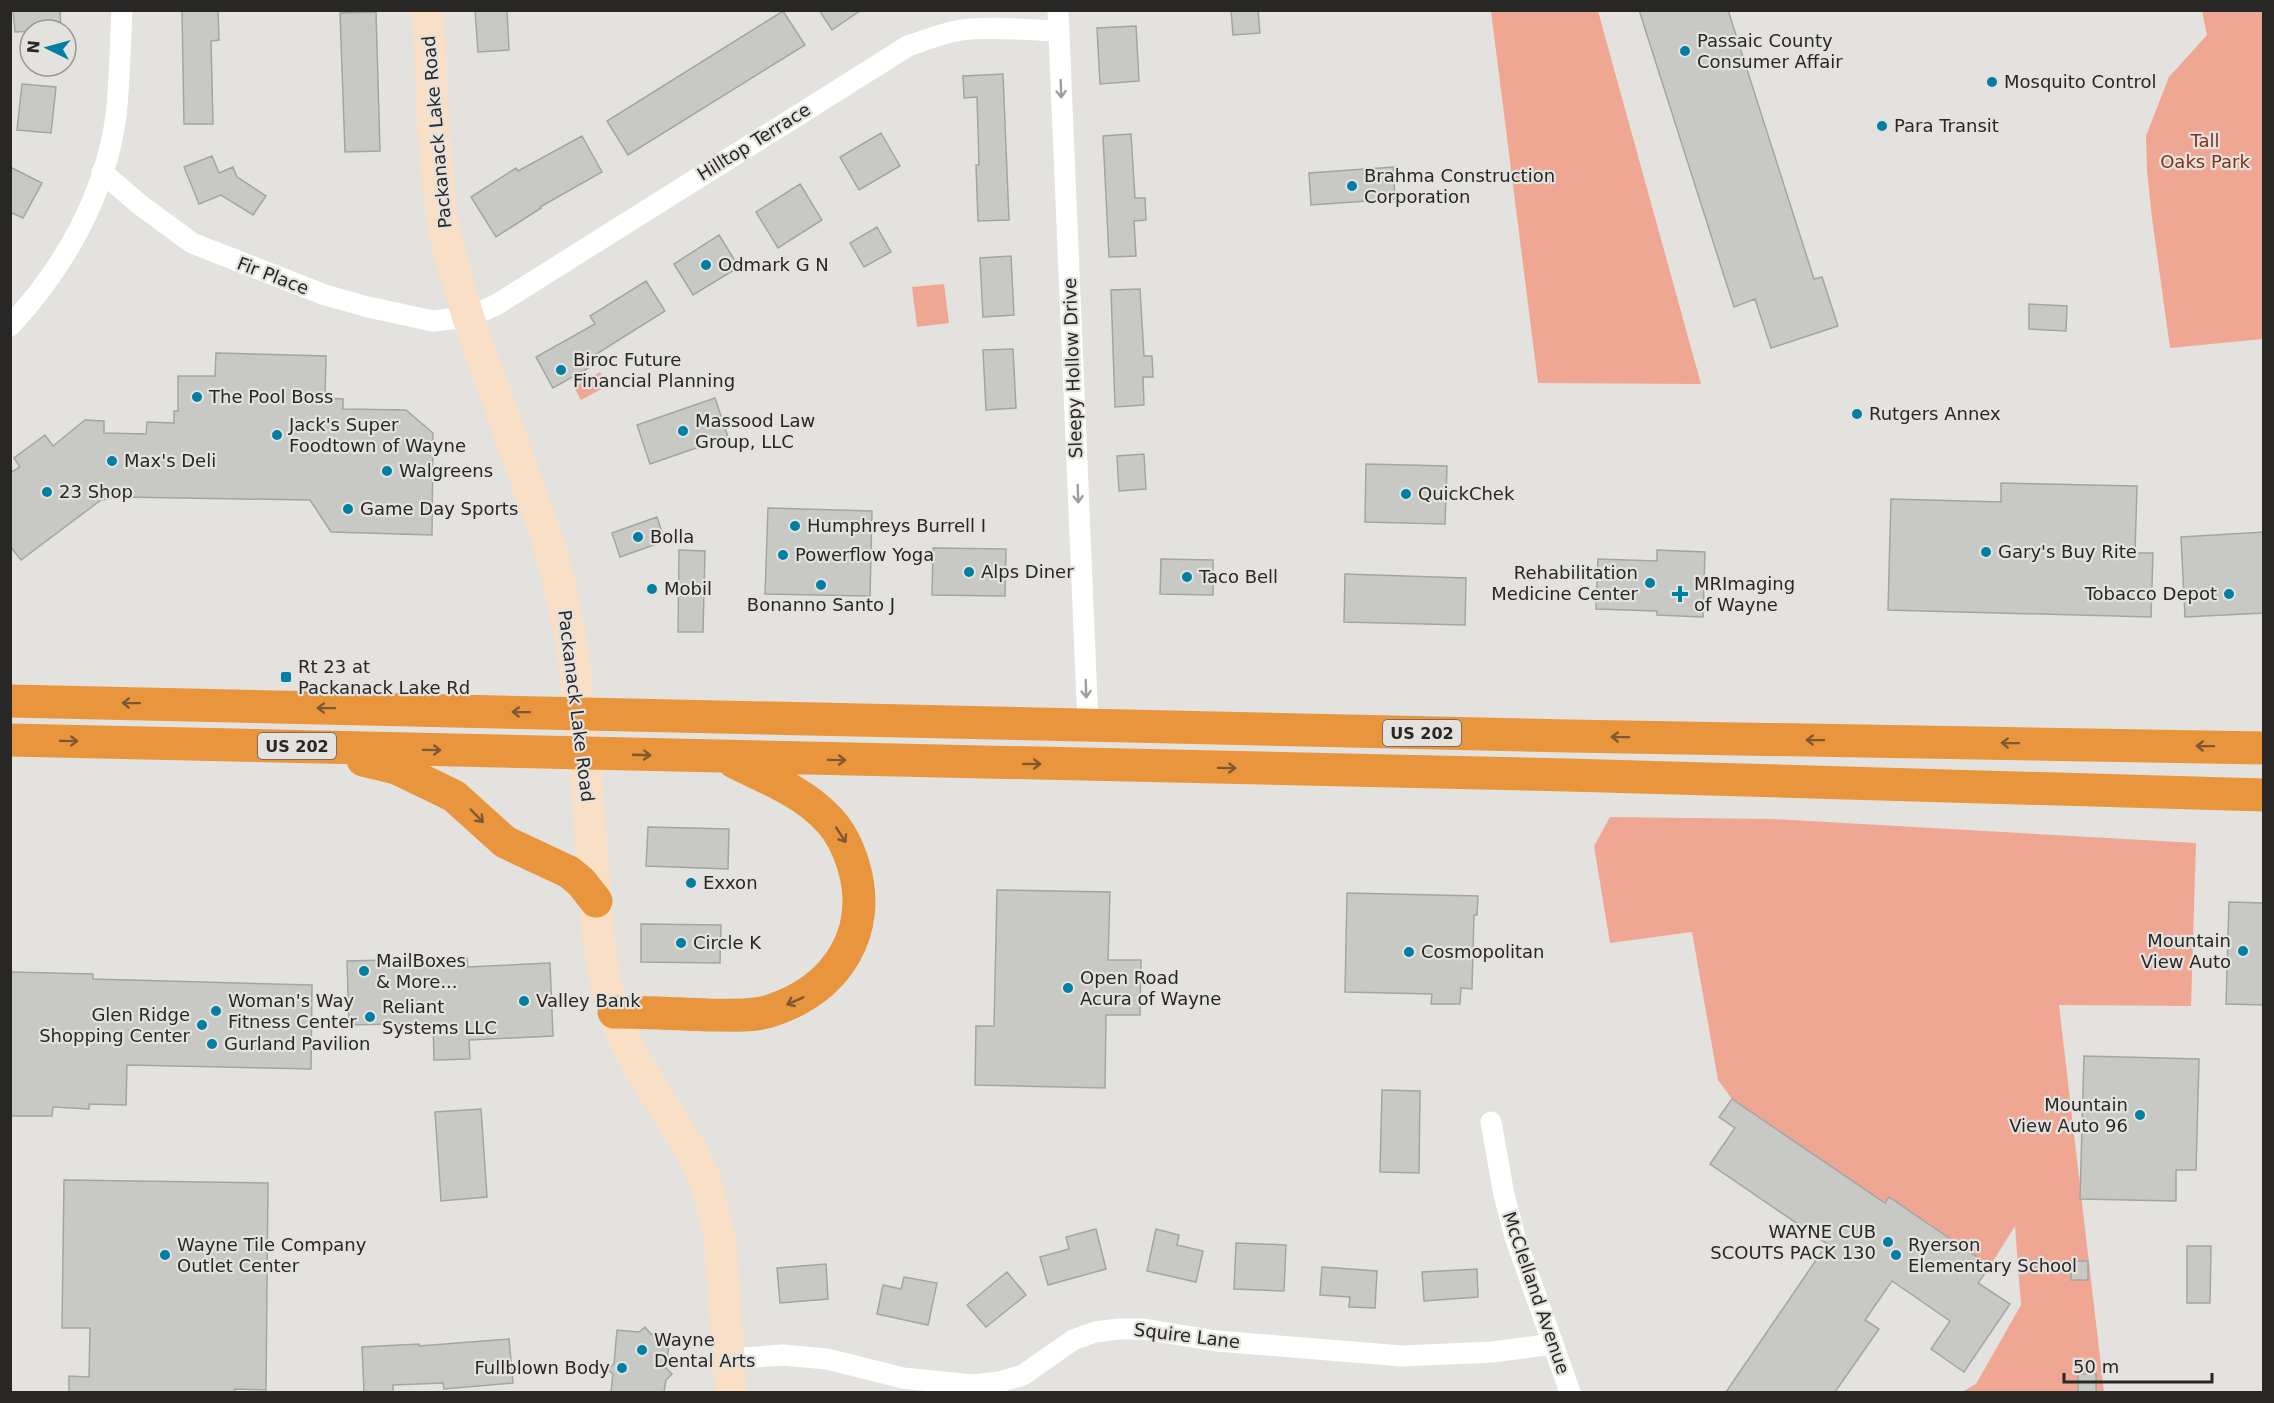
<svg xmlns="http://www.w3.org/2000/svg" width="2274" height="1403" viewBox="0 0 2274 1403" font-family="'DejaVu Sans',sans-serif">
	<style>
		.green { fill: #efa793 }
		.building { fill: #c8c8c5; stroke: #a4a5a2; stroke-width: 1.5 }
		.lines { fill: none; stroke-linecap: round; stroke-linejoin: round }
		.street { stroke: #fff; stroke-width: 21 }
		.secondary { stroke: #f8dfc5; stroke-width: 32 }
		.highway { stroke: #e8953d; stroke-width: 33 }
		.oneway { stroke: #9e9e9d }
		.oneway2 { stroke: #7e5830 }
		.poi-dot { fill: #007ea4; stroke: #e3e2df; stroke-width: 2 }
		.labels { text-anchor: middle; stroke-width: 4.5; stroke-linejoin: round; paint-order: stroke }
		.shield { fill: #e3e2df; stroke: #605f5e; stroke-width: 1.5 }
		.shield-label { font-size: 16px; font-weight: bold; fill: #282726 }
		.poi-label { font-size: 18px; fill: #282726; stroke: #e3e2df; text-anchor: start }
		.street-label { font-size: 18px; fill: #282726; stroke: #e3e2df }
		.park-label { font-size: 18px; fill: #872f15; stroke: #e3e2df }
	</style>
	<rect width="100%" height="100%" fill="#e3e2df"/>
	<path class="green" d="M1491,11H1598L1701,384L1538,383Z
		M2202,11H2263V339L2170,348L2152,218L2147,171L2146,136L2169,77L2207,35Z
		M944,284L949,323L917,327L912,287Z
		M600,372L607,386L581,400L574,387Z
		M1610,817L1773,819L2196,843L2191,1006L2059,1005L2104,1392H1962L1976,1384L2021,1305L2015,1226L1990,1266L1889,1197L1885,1203L1732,1099L1718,1080L1692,932L1610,943L1594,846Z"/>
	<path class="building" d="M13,10H60L61,30L15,32Z
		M182,10H218L219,40L211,41L213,124H184Z
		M475,10H507L509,50L478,52Z
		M819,10H861L832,30Z
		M1231,10H1258L1260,33L1233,35Z
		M1639,10H1728L1814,279L1822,277L1838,326L1771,348L1755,299L1734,307Z
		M783,11L805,45L628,155L607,121Z
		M376,12L380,151L345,152L340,13Z
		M1136,26L1139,81L1100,84L1097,28Z
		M1003,74L1009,220L978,221L976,165H979L977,97L964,98L963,76Z
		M22,84L56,87L51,133L17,130Z
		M881,133L900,166L859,190L840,157Z
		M1131,134L1135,198H1145L1146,220L1134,221L1136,256L1109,257L1103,136Z
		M582,136L602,172L540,207L541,208L496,237L471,197L516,168L518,171Z
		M212,156L219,173L233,167L237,177L266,196L253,215L221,195L199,204L184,167Z
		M10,167L42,183L23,218L10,212Z
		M1393,167L1395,199L1311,205L1309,173Z
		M800,184L822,220L778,248L756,212Z
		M877,227L891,252L864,267L850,243Z
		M719,235L739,267L693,295L674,264Z
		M1011,256L1014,315L983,317L980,258Z
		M646,281L665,311L590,358L594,365L553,388L536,357L595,324L590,316Z
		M1140,289L1144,356H1152L1153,377H1143L1144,405L1115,407L1111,290Z
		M2029,304L2067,306L2066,331L2029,329Z
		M1013,349L1016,408L986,410L983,350Z
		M216,353L326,356L325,398L343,399V409L406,410L433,433L432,535L331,532L310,500L122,497L101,500L21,560L10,546V473L20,467L14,458L45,435L53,446L85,420L104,421V433L146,434L147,422L174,423V411H178V376H215Z
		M715,398L728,437L650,464L637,425Z
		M1144,454L1146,489L1119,491L1117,456Z
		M1366,464L1447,466L1445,524L1365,522Z
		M2001,483L2137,486L2135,553H2153L2151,617L1888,610L1891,499L2001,502Z
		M768,508L872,511L870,596L765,594Z
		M657,517L665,541L620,557L612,533Z
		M2264,532V613L2185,617L2181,537Z
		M933,548L1006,549L1005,596L932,595Z
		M679,550L705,551L703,632H678Z
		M1657,550L1705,552L1703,617L1657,615V611L1596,609L1598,559L1657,561Z
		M1161,559L1213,560V595L1160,594Z
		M1345,574L1466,578L1465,625L1344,622Z
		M648,827L729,829L728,869L646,866Z
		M997,890L1110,892L1108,960H1141L1140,1015H1106L1105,1088L975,1085L976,1026H994Z
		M1347,893L1478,896L1477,915H1474L1472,989L1461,988L1460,1004H1431L1432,994L1345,992Z
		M2229,902L2264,903V1005L2226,1004Z
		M641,924L721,925L720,963L641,962Z
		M467,958L468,967L550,963L553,1036L469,1040L470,1059L434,1060L433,1023L349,1025L347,961Z
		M10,972L93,974V979L312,985L311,1069L127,1065L126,1105L89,1104V1109L53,1107L52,1116H10Z
		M2084,1056L2199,1059L2196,1170H2176V1201L2080,1199Z
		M1382,1090L1420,1091L1419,1173L1380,1172Z
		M1732,1099L1885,1203L1889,1197L1990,1266L1978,1283L2010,1304L1964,1372L1931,1349L1950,1321L1892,1281L1865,1320L1879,1329L1835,1392H1726L1827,1244L1710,1164L1735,1128L1719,1117Z
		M481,1109L487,1197L441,1201L435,1112Z
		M64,1180L268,1183L266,1390L235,1389V1392H69V1376L89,1377L90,1328H62Z
		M1096,1229L1106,1269L1048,1285L1040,1257L1069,1249L1066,1237Z
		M1156,1229L1179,1235L1177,1245L1203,1251L1196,1282L1147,1271Z
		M1236,1243L1286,1245L1284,1291L1234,1289Z
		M2187,1246H2211L2210,1303H2187Z
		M2071,1261H2088V1280H2071Z
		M826,1264L828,1299L780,1303L777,1268Z
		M1322,1267L1377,1271L1375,1308L1349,1307L1350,1297L1320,1295Z
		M1477,1269L1478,1297L1424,1301L1422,1272Z
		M1007,1272L1026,1295L986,1327L967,1305Z
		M904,1277L937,1283L928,1325L877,1314L883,1285L901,1289Z
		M645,1327L651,1334L670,1336L666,1368L672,1374L666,1380L664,1392H611L613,1374L607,1369L614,1364L617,1330L639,1332Z
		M509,1339L513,1383L444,1389L443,1383L393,1385V1392H364L362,1347L419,1344V1346Z
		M2078,1374H2096V1392H2078Z"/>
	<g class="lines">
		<path class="street" d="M1058,10L1088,725
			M102,172L139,204L192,243L325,295L368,307L433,321L468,317L496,305L908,46C926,40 943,33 961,30C993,26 1027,30 1059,31
			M10,326C64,268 105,196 116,116C120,81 120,46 122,10
			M1491,1122L1504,1195L1515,1237L1570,1392
			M729,1359L783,1355L827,1359L903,1378L973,1385L999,1382L1023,1375L1073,1340L1095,1332L1119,1329H1143L1217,1341L1402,1356L1492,1352L1553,1344"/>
		<path class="secondary" d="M428,10L434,135L443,229L468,317L546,536L557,574L572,645L587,788L598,935L606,985L621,1033L635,1060L691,1151L706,1182L720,1240L731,1392"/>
		<path class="highway" d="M10,701L1570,736L2264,748
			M10,740L1568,775L2264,795
			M363,760L396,768L454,796L505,842L569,872L581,882L596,901
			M614,1012C646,1012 678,1014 709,1015C729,1015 754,1017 773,1010C837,988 874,932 853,864C848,848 842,834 830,821C804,792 768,779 734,762"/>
	</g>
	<defs><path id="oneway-shaft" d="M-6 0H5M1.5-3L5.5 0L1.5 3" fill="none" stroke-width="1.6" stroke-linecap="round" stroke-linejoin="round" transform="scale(1.5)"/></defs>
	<g class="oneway">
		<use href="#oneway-shaft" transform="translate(1061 89) rotate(88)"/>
		<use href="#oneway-shaft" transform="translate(1078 494) rotate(88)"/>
		<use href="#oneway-shaft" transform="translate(1086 689) rotate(88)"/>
	</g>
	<g class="oneway2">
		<use href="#oneway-shaft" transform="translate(131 703) rotate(-179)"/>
		<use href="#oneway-shaft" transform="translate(326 708) rotate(-179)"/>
		<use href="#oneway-shaft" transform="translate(521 712) rotate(-179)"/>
		<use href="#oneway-shaft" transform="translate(1620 737) rotate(-179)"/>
		<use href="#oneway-shaft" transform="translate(1815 740) rotate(-179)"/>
		<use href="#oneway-shaft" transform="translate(69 741) rotate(1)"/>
		<use href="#oneway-shaft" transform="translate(2010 743) rotate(-179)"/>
		<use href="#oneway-shaft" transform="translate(2205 746) rotate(-179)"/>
		<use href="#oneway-shaft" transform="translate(432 750) rotate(1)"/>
		<use href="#oneway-shaft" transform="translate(642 755) rotate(2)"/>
		<use href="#oneway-shaft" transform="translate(837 760) rotate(1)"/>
		<use href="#oneway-shaft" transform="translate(1032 764) rotate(1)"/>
		<use href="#oneway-shaft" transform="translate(1227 768) rotate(1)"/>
		<use href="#oneway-shaft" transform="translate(477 816) rotate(46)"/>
		<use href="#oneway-shaft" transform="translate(841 835) rotate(57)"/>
		<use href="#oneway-shaft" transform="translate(795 1001) rotate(156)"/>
	</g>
	<g class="poi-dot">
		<circle cx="1685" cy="51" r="6"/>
		<circle cx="1992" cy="82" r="6"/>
		<circle cx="1882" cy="126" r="6"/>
		<circle cx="1352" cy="186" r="6"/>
		<circle cx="706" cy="265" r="6"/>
		<circle cx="561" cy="370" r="6"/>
		<circle cx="197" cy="397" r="6"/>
		<circle cx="1857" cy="414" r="6"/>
		<circle cx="683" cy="431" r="6"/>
		<circle cx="277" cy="435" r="6"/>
		<circle cx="112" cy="461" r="6"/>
		<circle cx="387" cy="471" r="6"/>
		<circle cx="47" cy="492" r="6"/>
		<circle cx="1406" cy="494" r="6"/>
		<circle cx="348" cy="509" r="6"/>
		<circle cx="795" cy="526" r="6"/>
		<circle cx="638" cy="537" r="6"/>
		<circle cx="1986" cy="552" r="6"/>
		<circle cx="783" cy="555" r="6"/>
		<circle cx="969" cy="572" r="6"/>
		<circle cx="1187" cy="577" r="6"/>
		<circle cx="1650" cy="583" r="6"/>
		<circle cx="821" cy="585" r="6"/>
		<circle cx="652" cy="589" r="6"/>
		<path d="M1677 585h6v6h6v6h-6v6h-6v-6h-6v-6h6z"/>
		<circle cx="2229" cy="594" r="6"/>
		<rect x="280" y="671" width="12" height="12" rx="3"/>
		<circle cx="691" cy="883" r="6"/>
		<circle cx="681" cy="943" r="6"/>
		<circle cx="2243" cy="951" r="6"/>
		<circle cx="1409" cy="952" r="6"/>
		<circle cx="364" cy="971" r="6"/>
		<circle cx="1068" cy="988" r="6"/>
		<circle cx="524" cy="1001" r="6"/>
		<circle cx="216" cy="1011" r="6"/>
		<circle cx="370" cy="1017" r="6"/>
		<circle cx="202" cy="1025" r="6"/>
		<circle cx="212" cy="1044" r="6"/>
		<circle cx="2140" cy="1115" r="6"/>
		<circle cx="1888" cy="1242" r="6"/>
		<circle cx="165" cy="1255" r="6"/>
		<circle cx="1896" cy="1255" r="6"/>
		<circle cx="642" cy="1350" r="6"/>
		<circle cx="622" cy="1368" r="6"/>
	</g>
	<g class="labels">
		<g class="shield">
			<rect x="1383" y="720" width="78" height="26" rx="4.5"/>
			<rect x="258" y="733" width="78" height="26" rx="4.5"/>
		</g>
		<g class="shield-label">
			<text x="1422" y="739">US 202</text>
			<text x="297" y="752">US 202</text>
		</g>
		<g class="poi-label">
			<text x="1697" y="47">Passaic County<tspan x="1697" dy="21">Consumer Affair</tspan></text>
			<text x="2004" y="88">Mosquito Control</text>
			<text x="1894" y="132">Para Transit</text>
			<text x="1364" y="182">Brahma Construction<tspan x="1364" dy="21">Corporation</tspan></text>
			<text x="718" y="271">Odmark G N</text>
			<text x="573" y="366">Biroc Future<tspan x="573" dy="21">Financial Planning</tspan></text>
			<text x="209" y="403">The Pool Boss</text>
			<text x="1869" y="420">Rutgers Annex</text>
			<text x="695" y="427">Massood Law<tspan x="695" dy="21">Group, LLC</tspan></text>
			<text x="289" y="431">Jack's Super<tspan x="289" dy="21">Foodtown of Wayne</tspan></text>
			<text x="124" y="467">Max's Deli</text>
			<text x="399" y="477">Walgreens</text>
			<text x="59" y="498">23 Shop</text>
			<text x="1418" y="500">QuickChek</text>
			<text x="360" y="515">Game Day Sports</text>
			<text x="807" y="532">Humphreys Burrell I</text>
			<text x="650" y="543">Bolla</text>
			<text x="1998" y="558">Gary's Buy Rite</text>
			<text x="795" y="561">Powerflow Yoga</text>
			<text x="981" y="578">Alps Diner</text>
			<text x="1638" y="579" text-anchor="end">Rehabilitation<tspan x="1638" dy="21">Medicine Center</tspan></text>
			<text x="1199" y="583">Taco Bell</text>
			<text x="1694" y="590">MRImaging<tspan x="1694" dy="21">of Wayne</tspan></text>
			<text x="664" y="595">Mobil</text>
			<text x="2217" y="600" text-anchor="end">Tobacco Depot</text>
			<text x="821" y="611" text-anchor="middle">Bonanno Santo J</text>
			<text x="298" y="673">Rt 23 at<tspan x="298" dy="21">Packanack Lake Rd</tspan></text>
			<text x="703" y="889">Exxon</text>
			<text x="2231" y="947" text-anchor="end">Mountain<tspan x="2231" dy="21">View Auto</tspan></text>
			<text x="693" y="949">Circle K</text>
			<text x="1421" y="958">Cosmopolitan</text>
			<text x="376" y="967">MailBoxes<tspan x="376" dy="21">&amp; More...</tspan></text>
			<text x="1080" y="984">Open Road<tspan x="1080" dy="21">Acura of Wayne</tspan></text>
			<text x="228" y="1007">Woman's Way<tspan x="228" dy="21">Fitness Center</tspan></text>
			<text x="536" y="1007">Valley Bank</text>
			<text x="382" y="1013">Reliant<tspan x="382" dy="21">Systems LLC</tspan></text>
			<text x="190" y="1021" text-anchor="end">Glen Ridge<tspan x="190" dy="21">Shopping Center</tspan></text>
			<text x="224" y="1050">Gurland Pavilion</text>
			<text x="2128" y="1111" text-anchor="end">Mountain<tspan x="2128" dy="21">View Auto 96</tspan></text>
			<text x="1876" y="1238" text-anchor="end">WAYNE CUB<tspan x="1876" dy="21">SCOUTS PACK 130</tspan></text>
			<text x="177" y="1251">Wayne Tile Company<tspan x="177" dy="21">Outlet Center</tspan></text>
			<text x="1908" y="1251">Ryerson<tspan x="1908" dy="21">Elementary School</tspan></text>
			<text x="654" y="1346">Wayne<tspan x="654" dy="21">Dental Arts</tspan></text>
			<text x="610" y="1374" text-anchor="end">Fullblown Body</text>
		</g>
		<g class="street-label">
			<text transform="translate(437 132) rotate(-95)" y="6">Packanack Lake Road</text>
			<text transform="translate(754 142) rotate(-32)" y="6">Hilltop Terrace</text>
			<text transform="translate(273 276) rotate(21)" y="6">Fir Place</text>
			<text transform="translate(1073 368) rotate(-92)" y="6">Sleepy Hollow Drive</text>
			<text transform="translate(576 706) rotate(83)" y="6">Packanack Lake Road</text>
			<text transform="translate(1536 1293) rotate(71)" y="6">McClelland Avenue</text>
			<text transform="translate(1187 1336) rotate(7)" y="6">Squire Lane</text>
		</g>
		<g class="park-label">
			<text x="2205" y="147">Tall<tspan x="2205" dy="21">Oaks Park</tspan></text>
		</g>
	</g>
	<rect width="2274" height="1403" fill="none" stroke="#282726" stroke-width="24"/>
	<g transform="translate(48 48) rotate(275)"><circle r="28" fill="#e3e2df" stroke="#989795" stroke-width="1.5"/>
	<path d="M0-4.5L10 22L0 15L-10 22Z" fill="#007ea4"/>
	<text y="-9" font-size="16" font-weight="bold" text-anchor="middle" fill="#282726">N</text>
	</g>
	<path d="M2064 1373v9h148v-9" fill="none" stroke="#282726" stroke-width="3"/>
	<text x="2073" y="1373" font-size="18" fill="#282726" stroke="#e3e2df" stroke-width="4.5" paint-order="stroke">50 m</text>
</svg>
